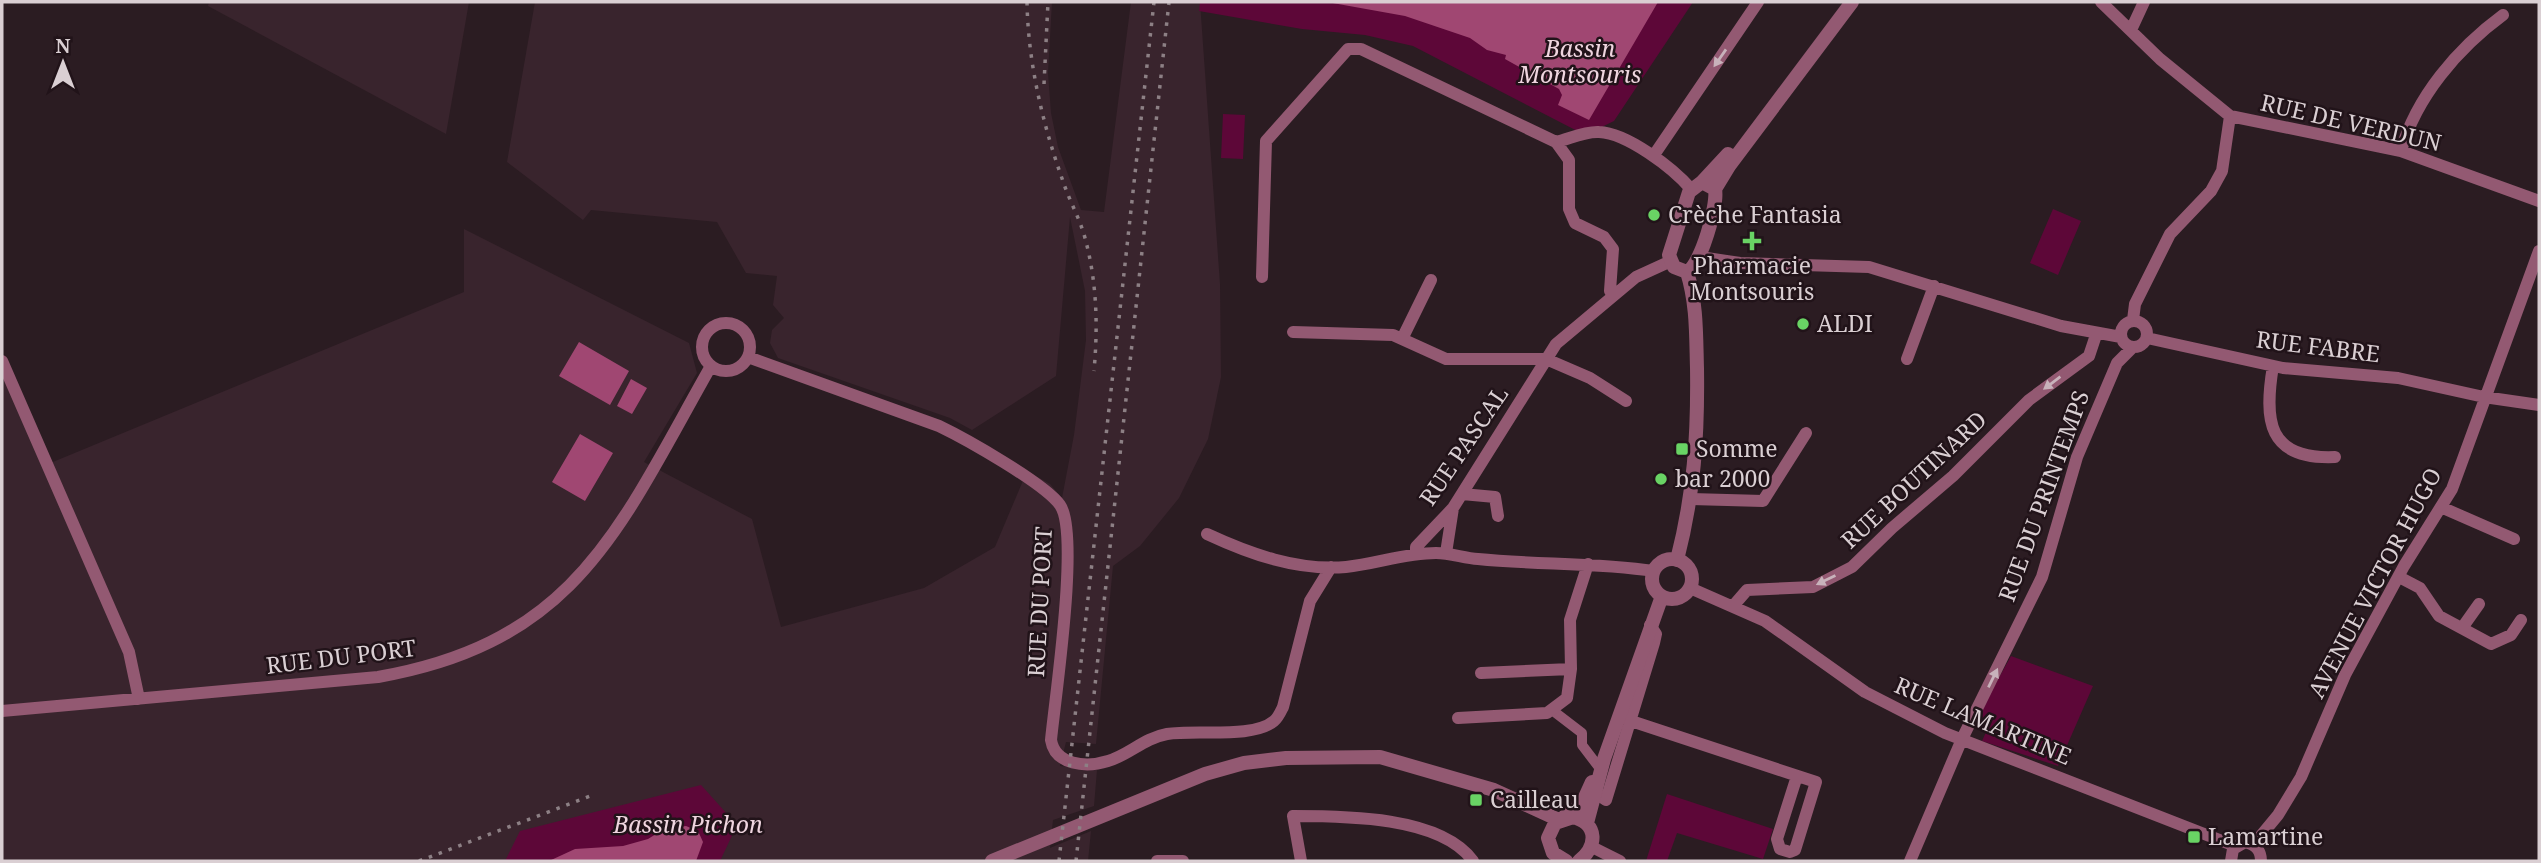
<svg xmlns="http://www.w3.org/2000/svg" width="2541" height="863" viewBox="0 0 2541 863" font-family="'Noto Serif',serif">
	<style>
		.built { fill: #39242d }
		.green { fill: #5d0738 }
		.water { fill: #a04772 }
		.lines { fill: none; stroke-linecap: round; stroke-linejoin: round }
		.pedestrian { stroke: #935972; stroke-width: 10 }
		.minor { stroke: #935972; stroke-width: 12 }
		.tertiary { stroke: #935972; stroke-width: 14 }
		.rail { stroke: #8d8085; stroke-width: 3.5; stroke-dasharray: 3.5 7; stroke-linecap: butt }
		.oneway { fill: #c8b2bb }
		.poi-dot { fill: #69d364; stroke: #211319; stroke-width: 2.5 }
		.labels { text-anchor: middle; stroke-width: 5; stroke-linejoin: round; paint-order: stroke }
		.park-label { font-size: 23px; font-style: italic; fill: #efd5df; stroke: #211319 }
		.street-label { font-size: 23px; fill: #dacfd3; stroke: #211319 }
		.poi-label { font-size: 23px; fill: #dacfd3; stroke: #211319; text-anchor: start }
	</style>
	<rect width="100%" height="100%" fill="#2b1c22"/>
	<path class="built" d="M209,2H469L446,134L208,6Z
		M535,2H1052L1048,73L1051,113L1058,147L1081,210L1104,212L1131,2H1200L1220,284L1221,377L1208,439L1179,498L1140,546L1113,566L1096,744L1066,742L1060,766L1097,770L1094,806L1053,820L1050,848L1091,831L1088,861H2V373L48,464L464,292V229L689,343L697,373L644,462L752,519L781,627L924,588L995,547L1027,471L1050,484L1062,498L1074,435L1086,340L1085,291L1070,217L1056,376L972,430L950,418L778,358L770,343L772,330L784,318L773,305L777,276L746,273L717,222L591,210L583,220L507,162Z"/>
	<path class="green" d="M1200,2H1693L1614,121L1585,135L1413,46L1365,35L1302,29L1199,11Z
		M1223,114L1245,115L1243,159L1221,158Z
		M2053,209L2081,221L2058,275L2030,263Z
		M2011,656L2093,686L2058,766L1982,741L1987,730L1973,724Z
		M701,785L737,825L720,861H505L520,831Z
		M1667,794L1773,829L1763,859L1677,833L1667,861H1646Z"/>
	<path class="water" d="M1327,2H1658L1589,120L1558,105L1562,95L1559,89L1505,59L1506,55L1487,50L1470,38L1405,16Z
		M579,342L629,371L610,405L559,376Z
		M631,379L647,388L632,414L617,406Z
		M580,434L613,453L585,501L552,482Z
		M686,826L698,831L703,842L696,861H549L575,849L623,846L648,839L664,829Z"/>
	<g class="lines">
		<path class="pedestrian" d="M1552,710L1582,733V745L1598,766"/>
		<path class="minor" d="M2101,2L2160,59L2230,116L2401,151L2539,201
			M2131,30L2144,2
			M1556,142C1569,139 1585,131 1599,132C1627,133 1673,168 1691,189
			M2401,151C2416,97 2458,48 2503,15
			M1654,155L1758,2
			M1700,257L1740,263L1869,267L2061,326L2121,337
			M1262,277L1266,141L1348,49H1361L1556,142L1569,160V209L1575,223L1604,237L1613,249L1610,291L1613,296
			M2133,320L2135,304L2170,234L2211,191L2222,171L2230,116
			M2121 334a13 13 0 1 1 26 0a13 13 0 1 1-26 0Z
			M702 347a24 24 0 1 1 48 0a24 24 0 1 1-48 0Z
			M1293,332L1393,335L1446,359H1546L1590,378L1626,401
			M2147,338L2283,368L2398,378L2484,397L2539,405
			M1402,339L1431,280
			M748,357L939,426C966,439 1044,483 1060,505C1080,533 1055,698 1051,740C1055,765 1086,768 1108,761C1129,755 1144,738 1167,734C1195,729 1253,739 1274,721C1278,718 1281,711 1283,707L1310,601L1331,567
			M1907,359L1934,286
			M2,361L129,652L139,699
			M2273,366C2264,420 2267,460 2335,457
			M1462,494L1495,497L1498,516
			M1691,499L1763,501L1806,433
			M2443,508L2514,539
			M1207,534C1250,554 1297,571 1346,567C1376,564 1405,553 1436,553C1450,553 1464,558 1478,559C1537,565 1596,562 1654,571
			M1416,553V547L1453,508L1556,344L1636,277L1671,261
			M1446,553L1453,508
			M2399,577L2420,588L2439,616L2491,644L2511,635L2521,620
			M1690,588L1765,621L1865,692L1945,733L2235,846
			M1734,605L1747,590L1813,587L1852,567L1892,528L1953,476L2029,400L2089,356L2096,335
			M2462,628L2479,604
			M1481,673L1571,669
			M2,711L378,677C578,642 620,526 711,366
			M1619,717L1816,782L1795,850L1790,852L1780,849L1777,839L1797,776
			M1458,718L1547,713L1567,698L1571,669L1570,620L1588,564
			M1597,794L1606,800L1654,643L1656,634L1650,625
			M2254,844L2278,815L2301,777L2345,675L2404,566L2452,489L2539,251
			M1592,847L1620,861
			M1157,861H1183
			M1301,861L1293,816C1344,816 1441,816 1473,861
			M1910,861L1962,739L2042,577L2077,457L2117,363L2133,347
			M2231,861L2233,849L2245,842C2256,845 2261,850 2261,861"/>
		<path class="tertiary" d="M1702,182L1728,154
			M1702,182L1715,189C1718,205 1701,265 1687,272L1674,267L1669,255L1689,192Z
			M1715,189L1729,166L1852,2
			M1652 579a20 20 0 1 1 40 0a20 20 0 1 1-40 0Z
			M1677,560C1694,494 1698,436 1697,368C1696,335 1697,304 1687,272
			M1564,817L1582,804L1592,782
			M1587,823L1604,759L1662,596
			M992,861L1205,774L1244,763L1286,758L1380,757L1494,790L1559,820
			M1566,861L1553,853L1548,838L1555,823L1573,817C1599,824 1597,847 1579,861"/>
		<path class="rail" d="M1027,2C1028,63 1043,126 1064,184C1070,202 1080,219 1085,238C1097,282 1098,326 1094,371
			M1044,84L1048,2
			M419,861L593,795
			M1059,861L1154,2
			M1076,861L1169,2"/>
	</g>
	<defs><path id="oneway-solid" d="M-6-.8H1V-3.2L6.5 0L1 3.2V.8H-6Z" transform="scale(1.75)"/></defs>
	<g class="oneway">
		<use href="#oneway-solid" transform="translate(1720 58) rotate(125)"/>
		<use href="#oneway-solid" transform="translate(2052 383) rotate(143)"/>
		<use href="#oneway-solid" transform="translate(1826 580) rotate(154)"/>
		<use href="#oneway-solid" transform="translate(1993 678) rotate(-64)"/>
	</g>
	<g class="poi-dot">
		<circle cx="1654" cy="215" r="7"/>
		<path d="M1748.5 230.5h7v7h7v7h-7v7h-7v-7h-7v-7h7z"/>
		<circle cx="1803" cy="324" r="7"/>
		<rect x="1675" y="442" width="14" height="14" rx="3.5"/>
		<circle cx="1661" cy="479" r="7"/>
		<rect x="1469" y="793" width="14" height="14" rx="3.5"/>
		<rect x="2187" y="830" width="14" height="14" rx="3.5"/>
	</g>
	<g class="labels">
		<g class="park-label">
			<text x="1580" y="57">Bassin<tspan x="1580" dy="26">Montsouris</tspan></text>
			<text x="688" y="833">Bassin Pichon</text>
		</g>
		<g class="street-label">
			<text transform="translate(2351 123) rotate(13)" y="8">RUE DE VERDUN</text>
			<text transform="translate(2318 347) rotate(7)" y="8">RUE FABRE</text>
			<text transform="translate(1464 446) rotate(-56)" y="8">RUE PASCAL</text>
			<text transform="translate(1914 480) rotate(-43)" y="8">RUE BOUTINARD</text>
			<text transform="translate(2044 496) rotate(-70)" y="8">RUE DU PRINTEMPS</text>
			<text transform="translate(2375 583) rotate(-62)" y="8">AVENUE VICTOR HUGO</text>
			<text transform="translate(1040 602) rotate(-87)" y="8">RUE DU PORT</text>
			<text transform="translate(341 657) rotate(-7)" y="8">RUE DU PORT</text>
			<text transform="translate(1983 721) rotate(23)" y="8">RUE LAMARTINE</text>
		</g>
		<g class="poi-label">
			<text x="1668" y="223">Crèche Fantasia</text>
			<text x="1752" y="274" text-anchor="middle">Pharmacie<tspan x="1752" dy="26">Montsouris</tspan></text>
			<text x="1817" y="332">ALDI</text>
			<text x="1696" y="457">Somme</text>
			<text x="1675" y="487">bar 2000</text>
			<text x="1490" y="808">Cailleau</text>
			<text x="2208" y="845">Lamartine</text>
		</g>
	</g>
	<rect width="2541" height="863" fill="none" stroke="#dacfd3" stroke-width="7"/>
	<g transform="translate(63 63)" stroke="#211319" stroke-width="5" paint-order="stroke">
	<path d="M0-5L12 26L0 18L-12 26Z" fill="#dacfd3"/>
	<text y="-10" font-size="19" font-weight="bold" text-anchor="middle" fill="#dacfd3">N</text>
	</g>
</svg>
